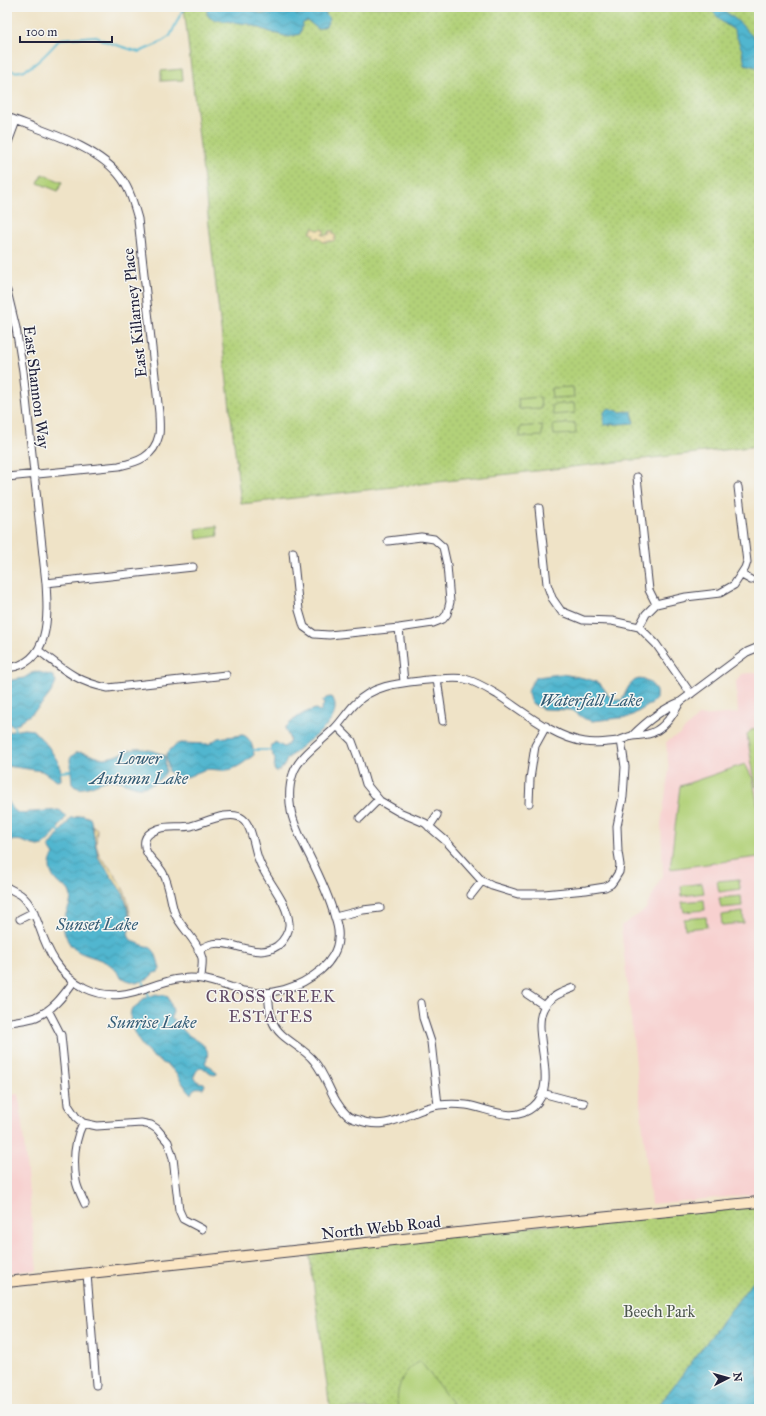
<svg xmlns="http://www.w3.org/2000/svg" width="766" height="1416" viewBox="0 0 766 1416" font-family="'IM FELL Great Primer',serif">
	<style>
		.built { fill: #f7d0cf }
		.grass { fill: url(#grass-dots); stroke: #6a7a5a }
		.sand { fill: url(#sand-dots); stroke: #887e6c }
		.pitch { fill: #b2d179; stroke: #6a7a5a }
		.water { fill: url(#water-waves); stroke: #3a6c85 }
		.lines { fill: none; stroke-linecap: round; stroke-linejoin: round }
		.stream { stroke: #51b6cf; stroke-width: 2 }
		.street-casing { stroke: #413f50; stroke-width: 9 }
		.secondary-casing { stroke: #413f50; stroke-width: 12 }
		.street { stroke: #fff; stroke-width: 7 }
		.secondary { stroke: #fbe6c4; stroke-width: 10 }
		.labels { text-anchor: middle; stroke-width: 3; stroke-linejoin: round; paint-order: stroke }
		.street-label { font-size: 16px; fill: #22223b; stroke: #f6f6f2 }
		.park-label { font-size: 16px; fill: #4d574e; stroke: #f6f6f2 }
		.water-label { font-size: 17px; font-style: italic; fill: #355d76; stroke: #f6f6f2 }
		.neighbourhood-label { font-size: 17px; letter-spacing: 1px; fill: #644c67; stroke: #f6f6f2 }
	</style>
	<defs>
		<pattern id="grass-dots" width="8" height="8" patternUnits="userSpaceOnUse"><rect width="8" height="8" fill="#b2d179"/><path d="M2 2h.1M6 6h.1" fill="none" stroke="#99b36a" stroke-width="1.8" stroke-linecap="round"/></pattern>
		<pattern id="sand-dots" width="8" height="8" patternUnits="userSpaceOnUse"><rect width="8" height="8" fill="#eeda9e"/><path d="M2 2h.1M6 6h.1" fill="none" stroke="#ccbb89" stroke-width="1.8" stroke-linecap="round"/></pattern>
		<pattern id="water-waves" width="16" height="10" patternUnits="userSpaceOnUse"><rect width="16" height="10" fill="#51b6cf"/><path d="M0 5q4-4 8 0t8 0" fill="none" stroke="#4394a9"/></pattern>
	</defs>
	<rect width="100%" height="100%" fill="#f6f6f2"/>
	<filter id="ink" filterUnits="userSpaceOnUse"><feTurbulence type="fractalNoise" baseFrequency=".025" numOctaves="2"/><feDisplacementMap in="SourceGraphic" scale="8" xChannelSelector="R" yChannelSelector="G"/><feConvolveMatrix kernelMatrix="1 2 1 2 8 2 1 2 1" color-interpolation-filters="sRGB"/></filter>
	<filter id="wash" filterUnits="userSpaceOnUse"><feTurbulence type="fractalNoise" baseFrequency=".012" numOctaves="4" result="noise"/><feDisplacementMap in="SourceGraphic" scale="16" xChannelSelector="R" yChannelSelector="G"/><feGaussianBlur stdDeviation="0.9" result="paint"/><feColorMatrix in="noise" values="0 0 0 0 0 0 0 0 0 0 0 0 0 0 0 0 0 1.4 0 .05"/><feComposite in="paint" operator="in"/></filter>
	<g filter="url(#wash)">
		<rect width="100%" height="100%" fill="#efe3c7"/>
		<path class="built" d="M759,672V1194L651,1204L621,926L645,910L663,874L661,824L669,770L666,742L680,734L698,716L738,713L736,682L741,674Z
			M19,1094L37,1270L7,1273V1095Z"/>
		<path class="grass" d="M184,7H759V446L241,504Z
			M759,1203V1409H330L309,1250Z"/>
		<path class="sand" d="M313,228L318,230L323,229L325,233L322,234V235H328L330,231H333V234L335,235L336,239L333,241H329L327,242H323L318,237L315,239L312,233H310Z
			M92,825L97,829L96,845L100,857L110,868L122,886L127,898L132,924L130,926L131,922L98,857Z"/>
		<path class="pitch" d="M182,69L183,80L161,81V71Z
			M42,174L62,182L58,191L38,183Z
			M573,387L574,397L552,398L551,388Z
			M540,397L541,408L519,409L518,399Z
			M574,403L575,413L553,415L552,405Z
			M575,423L576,434L554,435L553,425Z
			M542,425V436L520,437V427Z
			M217,526L218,536L197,539L196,529Z
			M759,729V786L756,787L747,735L751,730Z
			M745,764L753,779L759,814V855L758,857L670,869L680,786Z
			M739,879L740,889L719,892L717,881Z
			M702,883L704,893L682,896L681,886Z
			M741,896L742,906L721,908L719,898Z
			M704,900L705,910L684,912L682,902Z
			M743,912L744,923L722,925L721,915Z
			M706,917L707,927L685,929L684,919Z
			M420,1361L452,1403L443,1409H398C395,1390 402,1370 420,1361Z"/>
		<path class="water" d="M207,7H247L249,9L263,14L271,12L277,7H294L297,15L305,10L304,7H326V15L330,19L326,26L318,29L308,21L303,23L300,34L289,37L273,33L249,24L216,20L209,17L207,14Z
			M709,7H720C725,12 730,14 735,19C744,25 749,36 759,40V68L745,64L742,50L734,30L722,22Z
			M609,408L620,412L632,411L634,423L604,425V412Z
			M35,671L53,676L56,681C54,694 32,716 20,721L19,724L12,725L7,723V681L24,678Z
			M560,674C569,675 586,678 594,681C610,687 602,700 622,700C625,694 628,685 634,681C641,676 652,682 655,689C657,692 656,696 656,699L651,704L629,717L592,721L585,719L571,710L543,709L533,704L530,701L528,692L529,688L534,679L537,677Z
			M330,697L333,698C342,718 320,732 307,742C300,748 294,753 287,759C285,764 282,771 276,772L274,769L275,759L270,750L272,745L275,742L284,747L288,744L290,740L285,728C294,719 302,712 316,709L320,712L324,704L322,702L326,698Z
			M24,729L33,730L48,746L60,765L61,780L57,781L42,771L7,766V732Z
			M243,735C251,738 253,747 254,755C246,761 236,770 226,770C219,771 211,768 204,770C189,775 184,783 169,772L166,754L175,745L181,743L209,744L218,738Z
			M134,749C144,748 156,751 165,756L166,772C160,782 145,790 134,786C126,784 118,779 110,780C98,781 81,795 72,784L70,759C78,744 93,759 105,758C115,757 124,752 134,749Z
			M7,799L13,809L18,813L59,810L62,812L66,817C61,824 47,847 38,846C24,844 24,838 7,841Z
			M82,815L90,818L91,821L98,857L124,895L131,922L128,934L130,939C151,952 153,939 160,969L158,972L154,973L149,978L136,983C133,981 128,981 125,979C120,977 114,966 107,963C91,954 72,956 66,936C64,932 63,928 63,924C64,913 75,902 69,891C66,886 60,886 57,882C50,875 47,863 54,855L49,847L71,818H73Z
			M156,994C160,996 164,994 168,996L173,1011L171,1018L175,1021L172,1024V1026L176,1027L178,1025C181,1027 184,1031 187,1034C198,1042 214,1046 205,1063L217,1072V1074L214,1075C204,1069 199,1062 194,1077L198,1082L204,1083L205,1085L203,1089C197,1086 193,1088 191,1094C183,1086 179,1076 172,1069C166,1064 159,1061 153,1057C141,1047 127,1027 131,1010L141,1002L143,999Z
			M759,1273V1409H656Z"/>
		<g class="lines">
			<path class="stream" d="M7,31L9,12L13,7
				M7,68C24,82 49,51 60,39L95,36L107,42L139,52L158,44L170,36L183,9L186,7
				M14,725L15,731
				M253,750H270
				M60,772L70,771
				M57,829L60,832
				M143,981L145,986
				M147,990L149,997"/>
		</g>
	</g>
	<g filter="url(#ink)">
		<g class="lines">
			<defs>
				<path id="street" d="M7,117C43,131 99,146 122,179C130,190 134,205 138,219L159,413C159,420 160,428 159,435C154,457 138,462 119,466L7,477
					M7,145L16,121
					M7,291L16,328L23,371L46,583C48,615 51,664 7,668
					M637,477L649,590L656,604
					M539,508L547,584L552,598L561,611L583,620L612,621L639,627L656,644L691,694
					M293,552L299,610L304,627L314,634L329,635L399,628L433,623L443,619L447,614L450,602L447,565L443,547L434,539L421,537L388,541
					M742,575L751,580
					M46,583L193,567
					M639,627L646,614L656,604L686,597L720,593L734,585L745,568L747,562L738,487
					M399,628L404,682
					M38,650C62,668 76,682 108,688L226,675
					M437,679L443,721
					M337,726L352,741L359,760L366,784L380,801L399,812L425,823L447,842L482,881L492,886L518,894H544L586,890L605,887L611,884L614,880L619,872L620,865L618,852L617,826L623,797L625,767L621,740
					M632,736C646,722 662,709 680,702L747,652L759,647
					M529,803L530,779L535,746L546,726
					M360,818L378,800
					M429,827L437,815
					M7,887C11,890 17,892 21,895C30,902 35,915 39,926C48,952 59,975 85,988C130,1010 159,971 202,979C216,982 229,987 243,991C271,997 299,988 321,970C330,962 338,950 338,938C339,932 337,924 335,918C329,896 319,875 309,855C302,841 294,826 291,811C289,799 289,785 293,774C298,757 322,741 335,728C342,721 348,711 355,704C374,684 402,683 428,680C440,679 454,677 465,679C477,682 488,689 498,695C524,712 555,738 585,742C595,744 608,742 617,741C622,740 627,737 632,736C637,735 642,736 648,734C663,731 673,715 680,702
					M471,895L482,881
					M335,917L363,910L380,908
					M20,919L34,912
					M198,950C202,948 208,945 212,944C233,939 257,960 277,946C283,942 290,931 289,923C287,899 265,880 258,858C254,847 252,826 243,819C231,809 204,823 191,826C180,828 168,825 158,829C153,831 146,835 145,840C142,855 157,862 163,873C170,885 170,901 175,914C182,929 198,941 202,958C203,964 201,972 201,979
					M268,993C269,1001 269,1011 272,1020C279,1040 302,1045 314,1061C328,1078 331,1100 347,1115C350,1118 354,1119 358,1120C390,1133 410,1109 439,1105C447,1104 458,1104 466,1105C488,1108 513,1124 533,1107C562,1083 528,1030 545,1006C551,996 563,992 573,988
					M527,994L545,1006
					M421,1003L423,1018L431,1042L438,1105
					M48,1010L61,1035L68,1105L76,1117L83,1123L97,1126L141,1123L151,1125L157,1129L168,1142L173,1158L179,1210L183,1219L202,1229
					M7,1022H11C19,1020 28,1020 36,1017C53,1010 63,996 74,981
					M542,1093L572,1101L584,1103
					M83,1123C74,1141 73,1161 76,1181C77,1188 82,1197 85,1204
					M87,1274L96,1385"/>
				<path id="secondary" d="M7,1282L559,1222L759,1202"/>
			</defs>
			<use href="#street" class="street-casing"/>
			<use href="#secondary" class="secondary-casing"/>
			<use href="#street" class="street"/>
			<use href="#secondary" class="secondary"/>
		</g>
	</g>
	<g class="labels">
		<g class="street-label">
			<text transform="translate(134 313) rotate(-96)" y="6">East Killarney Place</text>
			<text transform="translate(37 387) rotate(83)" y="6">East Shannon Way</text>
			<text transform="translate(381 1227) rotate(-6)" y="6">North Webb Road</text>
		</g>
		<g class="park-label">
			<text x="659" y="1317">Beech Park</text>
		</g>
		<g class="water-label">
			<text x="591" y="706">Waterfall Lake</text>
			<text x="139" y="764">Lower<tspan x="139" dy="20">Autumn Lake</tspan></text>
			<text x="97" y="930">Sunset Lake</text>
			<text x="152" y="1028">Sunrise Lake</text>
		</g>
		<g class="neighbourhood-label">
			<text x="271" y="1002">CROSS CREEK<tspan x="271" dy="20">ESTATES</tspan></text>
		</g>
	</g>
	<rect width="766" height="1416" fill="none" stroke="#f6f6f2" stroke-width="24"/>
	<g transform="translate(728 1378) rotate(84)" stroke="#f6f6f2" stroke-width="3" paint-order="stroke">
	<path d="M0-3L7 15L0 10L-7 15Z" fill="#22223b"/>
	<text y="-6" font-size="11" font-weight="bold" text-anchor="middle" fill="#22223b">N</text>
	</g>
	<path d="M20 36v6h92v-6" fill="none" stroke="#22223b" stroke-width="2"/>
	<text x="26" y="36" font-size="12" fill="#22223b" stroke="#f6f6f2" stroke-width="3" paint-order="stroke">100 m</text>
</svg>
